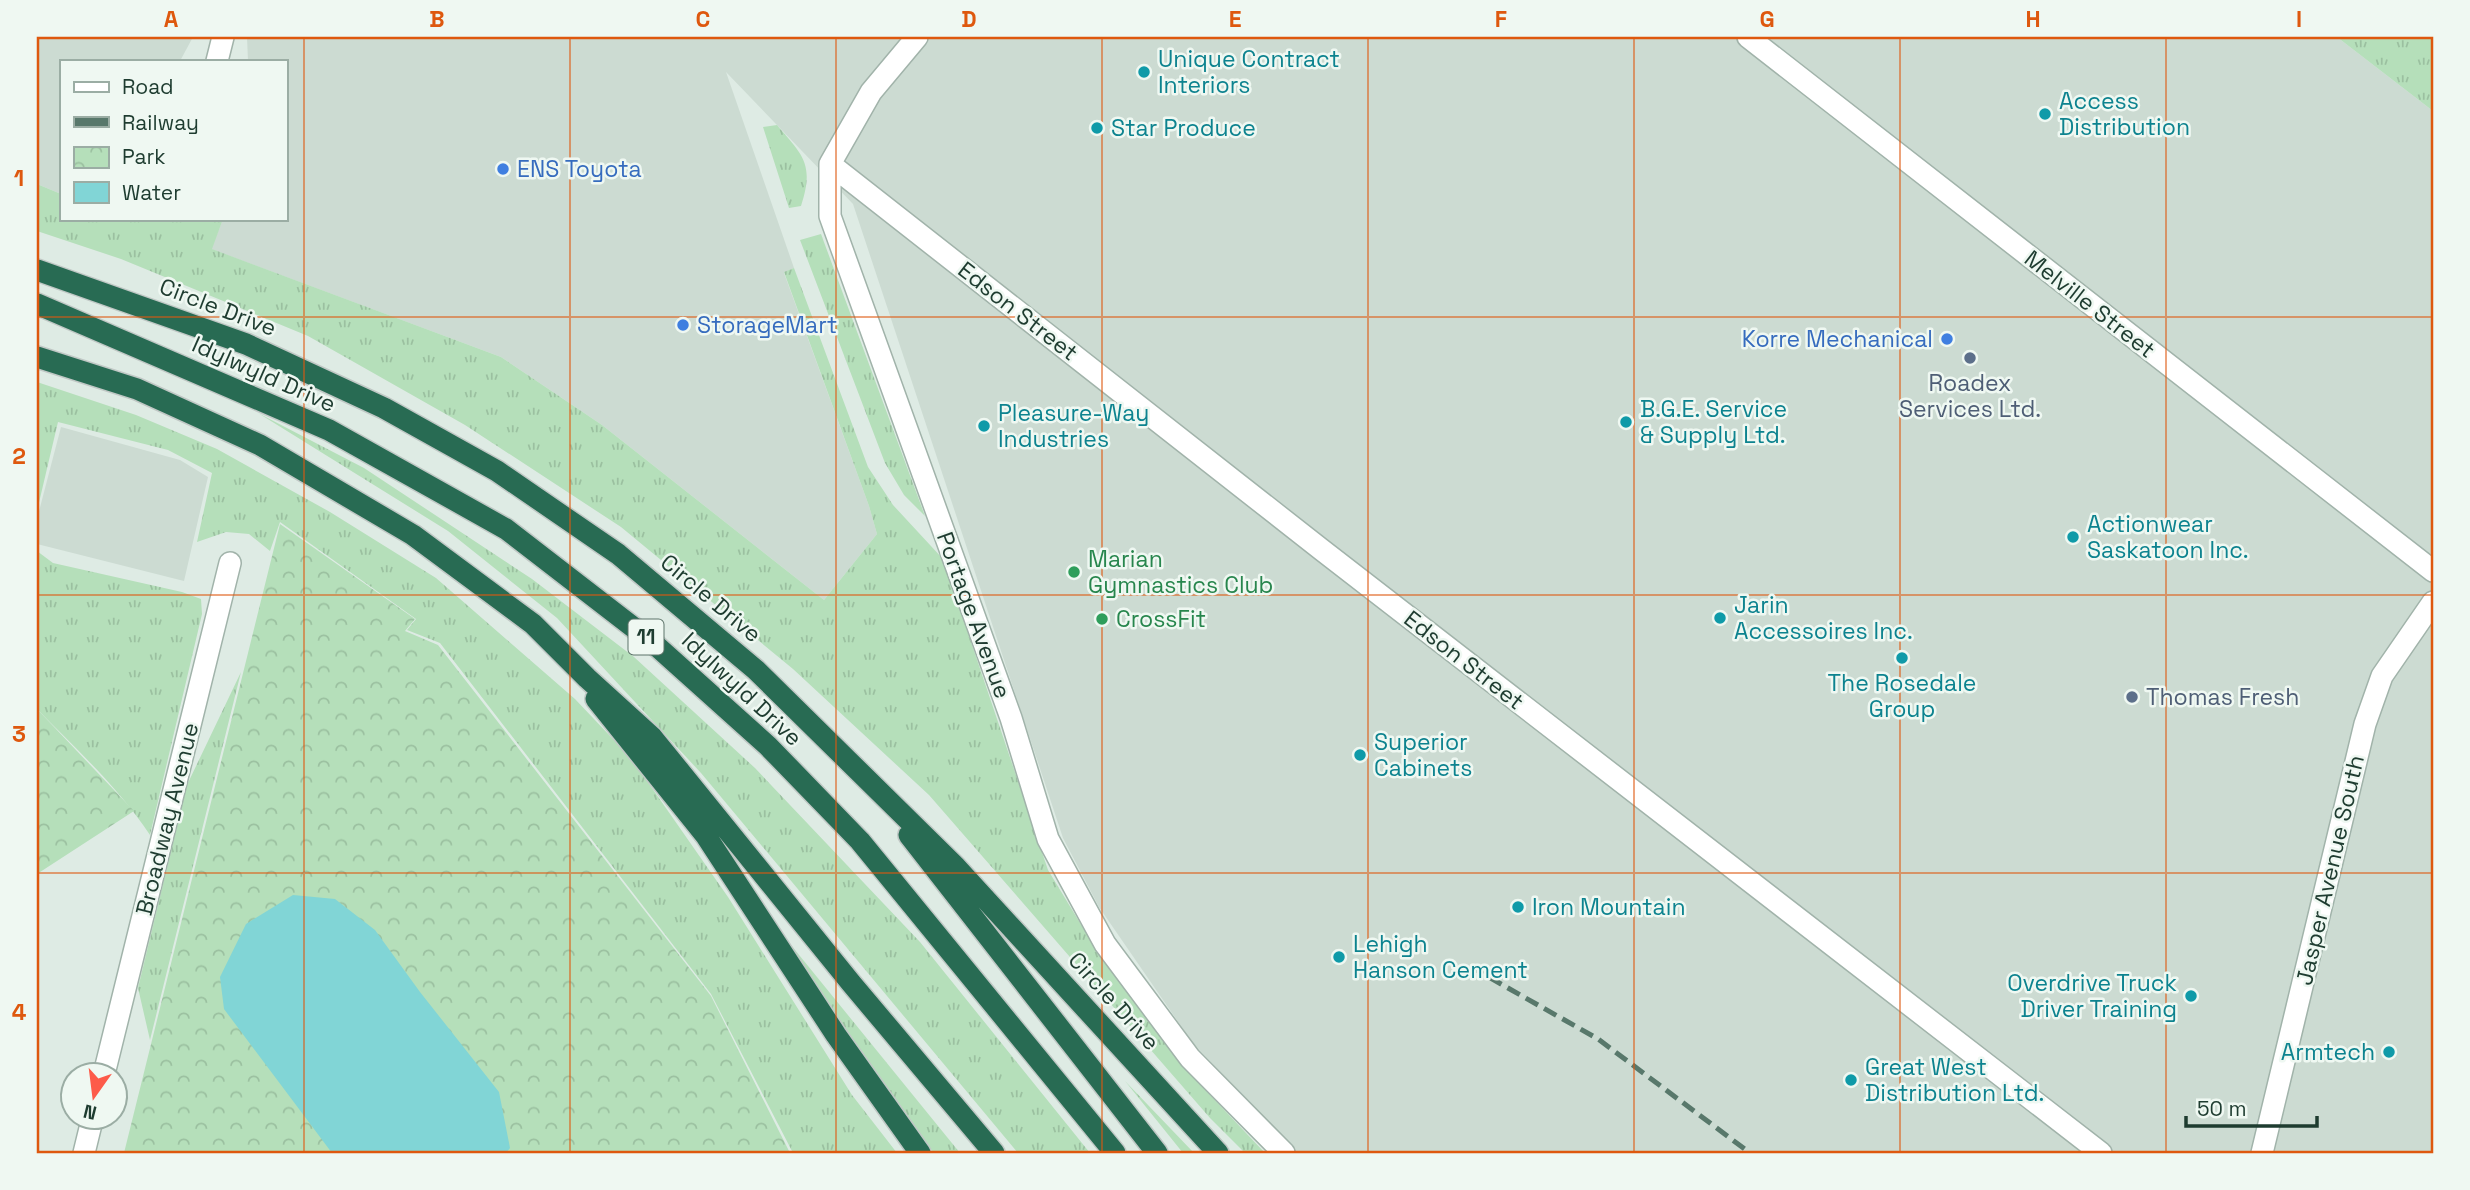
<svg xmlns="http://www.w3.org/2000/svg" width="2470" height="1190" viewBox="0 0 2470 1190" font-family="'Space Grotesk',sans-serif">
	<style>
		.built { fill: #ccdbd2 }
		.grass { fill: url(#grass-tufts) }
		.park { fill: url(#park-crowns) }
		.water { fill: #81d5d6 }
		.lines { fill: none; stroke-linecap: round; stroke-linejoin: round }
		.minor-casing { stroke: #a1b3aa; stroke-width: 24 }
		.highway-casing { stroke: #c0c8c5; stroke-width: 24 }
		.minor { stroke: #fff; stroke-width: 21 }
		.highway { stroke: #286b53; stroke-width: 21 }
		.rail { stroke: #58786b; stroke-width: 5; stroke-dasharray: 14 7; stroke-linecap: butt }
		.grid { fill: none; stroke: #de580e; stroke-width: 2; stroke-opacity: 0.55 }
		.culture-dot { fill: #0f9aa8; stroke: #eff8f2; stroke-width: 2.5 }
		.shop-dot { fill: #3f7fe0; stroke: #eff8f2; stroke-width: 2.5 }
		.service-dot { fill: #5c6f8a; stroke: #eff8f2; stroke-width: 2.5 }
		.leisure-dot { fill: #2e9e5b; stroke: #eff8f2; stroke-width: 2.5 }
		.labels { text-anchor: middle; stroke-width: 5; stroke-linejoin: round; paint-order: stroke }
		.shield { fill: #eff8f2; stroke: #5d746a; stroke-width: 2 }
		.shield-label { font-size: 21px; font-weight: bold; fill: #1e3c30 }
		.culture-label { font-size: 23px; fill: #0d838f; stroke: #eff8f2; text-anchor: start }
		.shop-label { font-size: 23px; fill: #366cbe; stroke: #eff8f2; text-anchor: start }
		.street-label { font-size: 23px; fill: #1e3c30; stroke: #eff8f2 }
		.service-label { font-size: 23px; fill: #4e5e75; stroke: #eff8f2 }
		.leisure-label { font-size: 23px; fill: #27864d; stroke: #eff8f2; text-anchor: start }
		.neatline { fill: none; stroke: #de580e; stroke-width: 2.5 }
		.grid-label { font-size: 23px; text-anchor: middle; font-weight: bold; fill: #de580e }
	</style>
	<defs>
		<pattern id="grass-tufts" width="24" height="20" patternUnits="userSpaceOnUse" patternTransform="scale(1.75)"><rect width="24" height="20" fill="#b5dfba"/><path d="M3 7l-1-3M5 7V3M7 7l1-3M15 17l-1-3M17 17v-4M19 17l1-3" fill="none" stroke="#9bc0a0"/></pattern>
		<pattern id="park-crowns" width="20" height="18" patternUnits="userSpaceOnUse" patternTransform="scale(1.75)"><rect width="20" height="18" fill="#b5dfba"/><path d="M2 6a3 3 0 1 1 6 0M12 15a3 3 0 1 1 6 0" fill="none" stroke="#9bc0a0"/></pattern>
	</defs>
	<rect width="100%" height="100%" fill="#deebe4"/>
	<path class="built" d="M37,37H193L180,61H61V194L37,184Z
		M247,37H2337L2433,111V1153H1297L1192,1042L1099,907L1063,838L853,204L726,72L794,268L784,273L869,506L877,534L824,600L602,425L501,357L211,249L223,219H285V61H248Z
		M61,427L180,460L208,477L184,581L37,544V519Z"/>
	<path class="grass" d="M2337,37H2432L2433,111Z
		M777,125C802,155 815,163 801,206L789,208L763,127Z
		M37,184L61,194V219H171L178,222L223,219L212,249L501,357L602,425L824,600L877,534L869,506L784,272L794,268L868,467L893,505L943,559L1048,870L1091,941L1192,1076L1265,1153H1245L1210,1118L929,795L793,669L621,527L465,425L308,336L121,259L37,231Z
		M821,234L925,516L904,495L885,463L800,240Z
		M37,382L136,415L217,449L330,512L436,578L575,699L631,758L728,897L852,1095L897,1153H793L711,994L440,643L407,630L416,619L280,522L270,551L249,534L226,532L197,542L212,473L168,450L58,422L37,511Z
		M258,413L364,468L532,579L634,657L755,768L920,942L1090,1153H1018L701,773L557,618L448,531Z
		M37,551L53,563L182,592L201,599L202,614L150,835C119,788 76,749 37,709Z
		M241,672L150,1040L138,988L187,785Z
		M778,929L960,1153L933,1152L872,1071Z
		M1125,1081L1194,1153H1183Z"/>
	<path class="park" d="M280,524L415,619L405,631L438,645L711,996L790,1153H124Z
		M37,709L134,811L37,874Z"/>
	<path class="water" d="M293,895L335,899L375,930L420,992L499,1092L510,1148L506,1153H332L224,1009L220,977L246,924Z"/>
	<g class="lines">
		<defs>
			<path id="minor" d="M917,37L871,92L830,164V216L1011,718L1048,839L1105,944L1190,1058L1284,1153
				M1748,37L2433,571
				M217,61L223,37
				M830,164L1322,550L2101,1153
				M104,1074L230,563
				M84,1153L93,1116
				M2262,1153L2365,724L2382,676L2433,602"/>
			<path id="highway" d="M37,270L246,344L384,408L497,471L618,554L756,670L956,867L1218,1153
				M37,304L329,430L506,529L651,641L768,746L860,841L1115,1153
				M37,357L137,389L260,445L413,535L533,624L587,678L652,737L851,983L994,1153
				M596,699L706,836L836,1035L920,1153
				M909,835L1157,1153"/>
		</defs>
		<use href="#minor" class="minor-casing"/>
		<use href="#highway" class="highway-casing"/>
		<use href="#minor" class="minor"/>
		<use href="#highway" class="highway"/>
		<path class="rail" d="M1471,967L1598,1039L1750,1153"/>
	</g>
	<path class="grid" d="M304,37V1153M570,37V1153M836,37V1153M1102,37V1153M1368,37V1153M1634,37V1153M1900,37V1153M2166,37V1153M37,317H2433M37,595H2433M37,873H2433"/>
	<g class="culture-dot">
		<circle cx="1144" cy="72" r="7"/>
		<circle cx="2045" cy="114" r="7"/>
		<circle cx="1097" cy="128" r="7"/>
		<circle cx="1626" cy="422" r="7"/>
		<circle cx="984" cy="426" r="7"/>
		<circle cx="2073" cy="537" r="7"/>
		<circle cx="1720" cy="618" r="7"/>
		<circle cx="1902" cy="658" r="7"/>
		<circle cx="1360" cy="755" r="7"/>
		<circle cx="1518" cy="907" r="7"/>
		<circle cx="1339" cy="957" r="7"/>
		<circle cx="2191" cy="996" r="7"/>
		<circle cx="2389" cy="1052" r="7"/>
		<circle cx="1851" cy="1080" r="7"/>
	</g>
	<g class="shop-dot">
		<circle cx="503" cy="169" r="7"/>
		<circle cx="683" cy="325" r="7"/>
		<circle cx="1947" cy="339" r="7"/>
	</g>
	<g class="service-dot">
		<circle cx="1970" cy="358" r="7"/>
		<circle cx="2132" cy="697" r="7"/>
	</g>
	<g class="leisure-dot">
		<circle cx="1074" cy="572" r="7"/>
		<circle cx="1102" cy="619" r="7"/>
	</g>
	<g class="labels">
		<rect class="shield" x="628.5" y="619.5" width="35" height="35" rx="5"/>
		<g class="shield-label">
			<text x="646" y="644">11</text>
		</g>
		<g class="culture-label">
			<text x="1158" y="67">Unique Contract<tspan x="1158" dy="26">Interiors</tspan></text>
			<text x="2059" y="109">Access<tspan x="2059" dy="26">Distribution</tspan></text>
			<text x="1111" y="136">Star Produce</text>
			<text x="1640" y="417">B.G.E. Service<tspan x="1640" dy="26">&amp; Supply Ltd.</tspan></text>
			<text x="998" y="421">Pleasure-Way<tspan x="998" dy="26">Industries</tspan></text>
			<text x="2087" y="532">Actionwear<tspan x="2087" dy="26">Saskatoon Inc.</tspan></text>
			<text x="1734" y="613">Jarin<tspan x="1734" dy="26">Accessoires Inc.</tspan></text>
			<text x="1902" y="691" text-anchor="middle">The Rosedale<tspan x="1902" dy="26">Group</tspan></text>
			<text x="1374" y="750">Superior<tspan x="1374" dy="26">Cabinets</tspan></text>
			<text x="1532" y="915">Iron Mountain</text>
			<text x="1353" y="952">Lehigh<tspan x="1353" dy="26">Hanson Cement</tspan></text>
			<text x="2177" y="991" text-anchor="end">Overdrive Truck<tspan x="2177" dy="26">Driver Training</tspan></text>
			<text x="2375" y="1060" text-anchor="end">Armtech</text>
			<text x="1865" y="1075">Great West<tspan x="1865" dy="26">Distribution Ltd.</tspan></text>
		</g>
		<g class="shop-label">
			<text x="517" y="177">ENS Toyota</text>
			<text x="697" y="333">StorageMart</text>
			<text x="1933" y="347" text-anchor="end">Korre Mechanical</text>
		</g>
		<g class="street-label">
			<text transform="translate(2090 304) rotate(38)" y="8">Melville Street</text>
			<text transform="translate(218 307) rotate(21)" y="8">Circle Drive</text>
			<text transform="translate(1018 311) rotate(38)" y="8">Edson Street</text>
			<text transform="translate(264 374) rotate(24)" y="8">Idylwyld Drive</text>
			<text transform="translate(711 598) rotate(40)" y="8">Circle Drive</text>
			<text transform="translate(974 615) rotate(70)" y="8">Portage Avenue</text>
			<text transform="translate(1464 660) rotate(38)" y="8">Edson Street</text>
			<text transform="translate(742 689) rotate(43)" y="8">Idylwyld Drive</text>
			<text transform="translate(167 819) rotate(-76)" y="8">Broadway Avenue</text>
			<text transform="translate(2330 870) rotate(-77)" y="8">Jasper Avenue South</text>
			<text transform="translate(1114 1001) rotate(48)" y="8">Circle Drive</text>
		</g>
		<g class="service-label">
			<text x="1970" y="391">Roadex<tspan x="1970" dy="26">Services Ltd.</tspan></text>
			<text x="2146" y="705" text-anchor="start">Thomas Fresh</text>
		</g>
		<g class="leisure-label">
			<text x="1088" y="567">Marian<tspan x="1088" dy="26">Gymnastics Club</tspan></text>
			<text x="1116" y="627">CrossFit</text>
		</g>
	</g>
	<rect width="2470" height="1190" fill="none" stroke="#eff8f2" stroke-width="77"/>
	<rect x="60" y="60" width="228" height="161" fill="#eff8f2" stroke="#9bada4" stroke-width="2"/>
	<rect x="74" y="82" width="35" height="10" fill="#ffffff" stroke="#9bada4" stroke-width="2"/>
	<text x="122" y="94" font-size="21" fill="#1e3c30">Road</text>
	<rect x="74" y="117" width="35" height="10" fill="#58786b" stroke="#9bada4" stroke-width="2"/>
	<text x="122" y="130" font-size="21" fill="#1e3c30">Railway</text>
	<rect x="74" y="147" width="35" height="21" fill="url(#park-crowns)" stroke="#9bada4" stroke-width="2"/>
	<text x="122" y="164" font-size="21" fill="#1e3c30">Park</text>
	<rect x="74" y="182" width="35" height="21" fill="#81d5d6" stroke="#9bada4" stroke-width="2"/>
	<text x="122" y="200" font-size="21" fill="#1e3c30">Water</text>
	<g transform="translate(94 1096) rotate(194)"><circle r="33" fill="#eff8f2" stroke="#9bada4" stroke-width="2"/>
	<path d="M0-5L12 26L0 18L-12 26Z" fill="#fd5b4a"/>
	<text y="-10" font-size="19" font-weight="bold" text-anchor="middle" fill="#1e3c30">N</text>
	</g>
	<path d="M2186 1116v10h131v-10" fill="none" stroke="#1e3c30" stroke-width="3.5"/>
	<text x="2197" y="1116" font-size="21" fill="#1e3c30" stroke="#eff8f2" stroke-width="5" paint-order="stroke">50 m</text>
	<rect x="38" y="38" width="2394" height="1114" class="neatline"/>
	<g class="grid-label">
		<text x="171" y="27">A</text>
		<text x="437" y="27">B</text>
		<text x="703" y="27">C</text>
		<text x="969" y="27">D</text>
		<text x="1235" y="27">E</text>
		<text x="1501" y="27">F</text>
		<text x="1767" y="27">G</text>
		<text x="2033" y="27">H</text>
		<text x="2299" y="27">I</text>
		<text x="19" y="186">1</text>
		<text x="19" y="464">2</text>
		<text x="19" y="742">3</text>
		<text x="19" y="1020">4</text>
	</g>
</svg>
